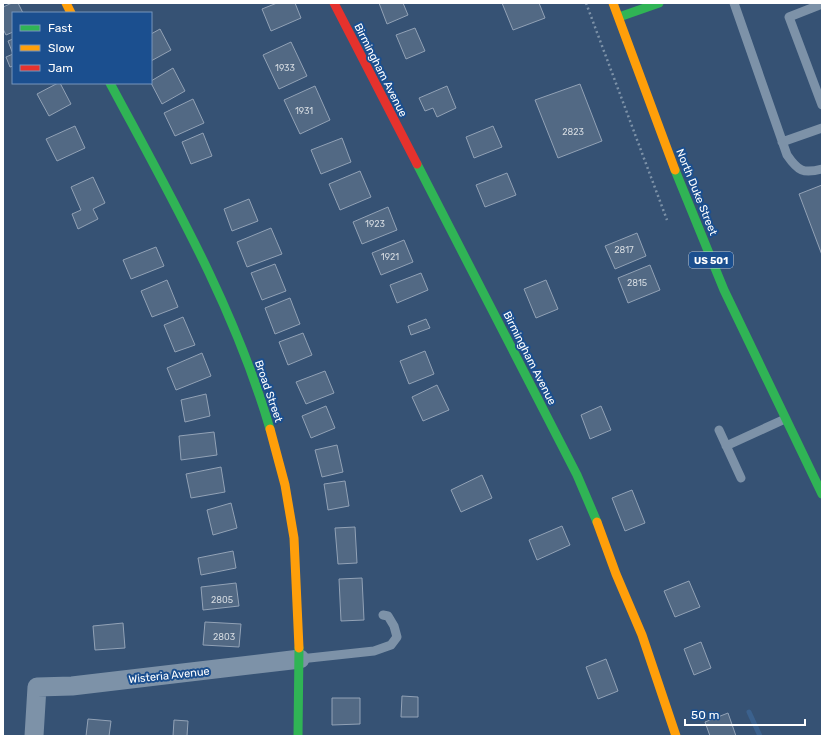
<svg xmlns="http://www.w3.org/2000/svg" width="825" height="739" viewBox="0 0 825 739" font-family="Rubik,sans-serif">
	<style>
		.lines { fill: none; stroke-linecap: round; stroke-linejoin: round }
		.stream { stroke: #3b618d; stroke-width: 5 }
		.building { fill: #526984; stroke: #92a2b6 }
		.path { stroke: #7d92a8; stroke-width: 2.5; stroke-dasharray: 2 3; stroke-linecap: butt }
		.lane { stroke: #7d92a8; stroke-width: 9 }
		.street { stroke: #7d92a8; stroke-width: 19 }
		.fast { stroke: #30b455; stroke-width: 9 }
		.slow { stroke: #ff9f0a; stroke-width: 9 }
		.jam { stroke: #e5322d; stroke-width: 9 }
		.labels { text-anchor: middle; stroke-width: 4; stroke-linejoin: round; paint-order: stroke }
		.number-label { font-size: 9px; fill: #d4dae0 }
		.shield { fill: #1b4f8f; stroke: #bbcadd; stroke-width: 1 }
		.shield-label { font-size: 10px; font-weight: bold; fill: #fff }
		.street-label { font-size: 11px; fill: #fff; stroke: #1b4f8f }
	</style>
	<rect width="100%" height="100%" fill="#365274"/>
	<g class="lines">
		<path class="stream" d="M749,712L760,736"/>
	</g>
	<path class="building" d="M12,3H18L23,13H13V32L6,35L3,29V7Z
		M277,3H295L301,18L271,31L262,9Z
		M379,3H403L408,15L387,24Z
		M502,3H539L545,18L513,30Z
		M415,28L425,51L406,59L396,35Z
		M160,29L171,50L151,61V34Z
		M13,39V66L10,67L6,57L13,54L8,41Z
		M291,42L307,76L279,89L263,55Z
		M173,68L185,91L162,104L151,83V81Z
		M58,83H60L71,104L49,116L37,94Z
		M580,84L602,141L558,158L535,100Z
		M315,86L330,120L300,134L284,100Z
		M447,86L456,108L437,117L433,108L425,111L419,98Z
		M193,99L204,123L175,136L164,113Z
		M75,126L85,148L57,161L46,139Z
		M493,126L502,147L474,158L466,137Z
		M203,133L212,156L191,164L182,142Z
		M342,138L351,162L321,174L311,150Z
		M360,171L371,197L340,210L329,184Z
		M507,173L516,195L485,207L476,185Z
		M93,177L105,203L93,209L98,219L78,229L72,214L81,210L71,187Z
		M822,185V255L799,194Z
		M249,199L258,221L232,231L224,209Z
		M388,207L397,230L362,244L353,222Z
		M271,228L282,254L247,267L237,242Z
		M637,233L646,256L615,269L605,246Z
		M404,240L413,262L381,275L372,253Z
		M156,247L164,266L131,279L123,260Z
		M275,264L286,291L262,300L251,273Z
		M650,265L660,290L628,303L618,278Z
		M421,273L428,290L397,303L390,285Z
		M167,280L178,307L152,317L141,291Z
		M546,280L558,309L536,318L524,289Z
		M290,298L300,324L275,334L265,308Z
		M183,317L195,345L175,352L164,325Z
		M426,319L430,328L411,335L408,326Z
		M303,333L312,355L288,365L279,342Z
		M425,351L434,374L409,384L400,361Z
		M202,353L211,376L176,390L167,368Z
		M325,371L334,393L306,404L296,382Z
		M437,385L449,410L423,421L412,397Z
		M206,394L210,416L185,422L181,400Z
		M326,406L335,428L311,438L302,416Z
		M601,406L611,430L590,439L581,415Z
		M214,432L217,455L181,460L179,436Z
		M337,445L343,472L322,477L315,450Z
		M221,467L225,492L191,498L186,474Z
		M482,475L492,498L461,512L451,490Z
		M345,481L349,506L328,510L324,484Z
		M632,490L645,523L625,531L612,498Z
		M231,503L237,528L213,535L207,510Z
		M562,526L570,545L537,560L529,540Z
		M355,527L357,563L338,564L335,528Z
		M233,551L236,568L201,575L198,558Z
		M362,578L364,620L341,621L339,579Z
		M689,581L700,607L675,617L664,591Z
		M236,583L239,606L203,610L201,587Z
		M205,622L241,624L239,647L203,645Z
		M123,623L125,648L95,650L93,626Z
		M701,642L711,668L694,675L684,649Z
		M606,659L618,691L598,699L586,667Z
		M402,696L418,697V717H401Z
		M332,698H360V724L332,725Z
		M728,713L736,736H710L705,722Z
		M88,719L111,721L109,736H86Z
		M174,720L188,721L187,736H173Z"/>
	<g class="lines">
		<path class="path" d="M586,3L667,220"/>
		<path class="lane" d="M734,3L787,155C798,171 803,174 822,169
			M822,4L789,17L822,105
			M782,142L822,128
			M719,430L741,478
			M726,446L785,419
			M300,659L374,651L391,645L397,637L394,626L388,616L383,615"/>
		<path class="street" d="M34,736L37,687L72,686L300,659"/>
		<path class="fast" d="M619,17L659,3
			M110,83C170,195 234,306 270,429
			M417,164L577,475L597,522
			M675,170L724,290L822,494
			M298,736L299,648"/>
		<path class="slow" d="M66,3L71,13
			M613,3L675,170
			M270,429L285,485L294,538L299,648
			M597,522L616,574L642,635L676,736"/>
		<path class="jam" d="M334,3L417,164"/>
	</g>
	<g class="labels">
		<g class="number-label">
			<text x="285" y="71">1933</text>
			<text x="304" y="114">1931</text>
			<text x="573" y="135">2823</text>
			<text x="375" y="227">1923</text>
			<text x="624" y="253">2817</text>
			<text x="390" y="260">1921</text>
			<text x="637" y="286">2815</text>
			<text x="222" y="603">2805</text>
			<text x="224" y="640">2803</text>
		</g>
		<rect class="shield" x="689" y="252" width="44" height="16" rx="3"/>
		<g class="shield-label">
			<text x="711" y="264">US 501</text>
		</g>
		<g class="street-label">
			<text transform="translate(381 70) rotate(63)" y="4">Birmingham Avenue</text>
			<text transform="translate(697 192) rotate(68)" y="4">North Duke Street</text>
			<text transform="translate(530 358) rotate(63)" y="4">Birmingham Avenue</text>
			<text transform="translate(269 391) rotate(71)" y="4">Broad Street</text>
			<text transform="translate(169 675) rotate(-6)" y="4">Wisteria Avenue</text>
		</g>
	</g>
	<rect width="825" height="739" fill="none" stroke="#ffffff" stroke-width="8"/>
	<rect x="12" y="12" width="140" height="72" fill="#1b4f8f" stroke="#7695bc"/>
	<rect x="20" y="25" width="20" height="6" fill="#30b455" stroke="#7695bc"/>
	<text x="48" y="32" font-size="12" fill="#ffffff">Fast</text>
	<rect x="20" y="45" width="20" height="6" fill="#ff9f0a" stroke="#7695bc"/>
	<text x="48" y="52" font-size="12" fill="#ffffff">Slow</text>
	<rect x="20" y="65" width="20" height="6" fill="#e5322d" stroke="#7695bc"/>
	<text x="48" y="72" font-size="12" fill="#ffffff">Jam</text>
	<path d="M685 719v6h120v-6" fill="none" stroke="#ffffff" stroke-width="2"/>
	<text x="691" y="719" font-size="12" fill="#ffffff" stroke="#1b4f8f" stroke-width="3" paint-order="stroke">50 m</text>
</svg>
